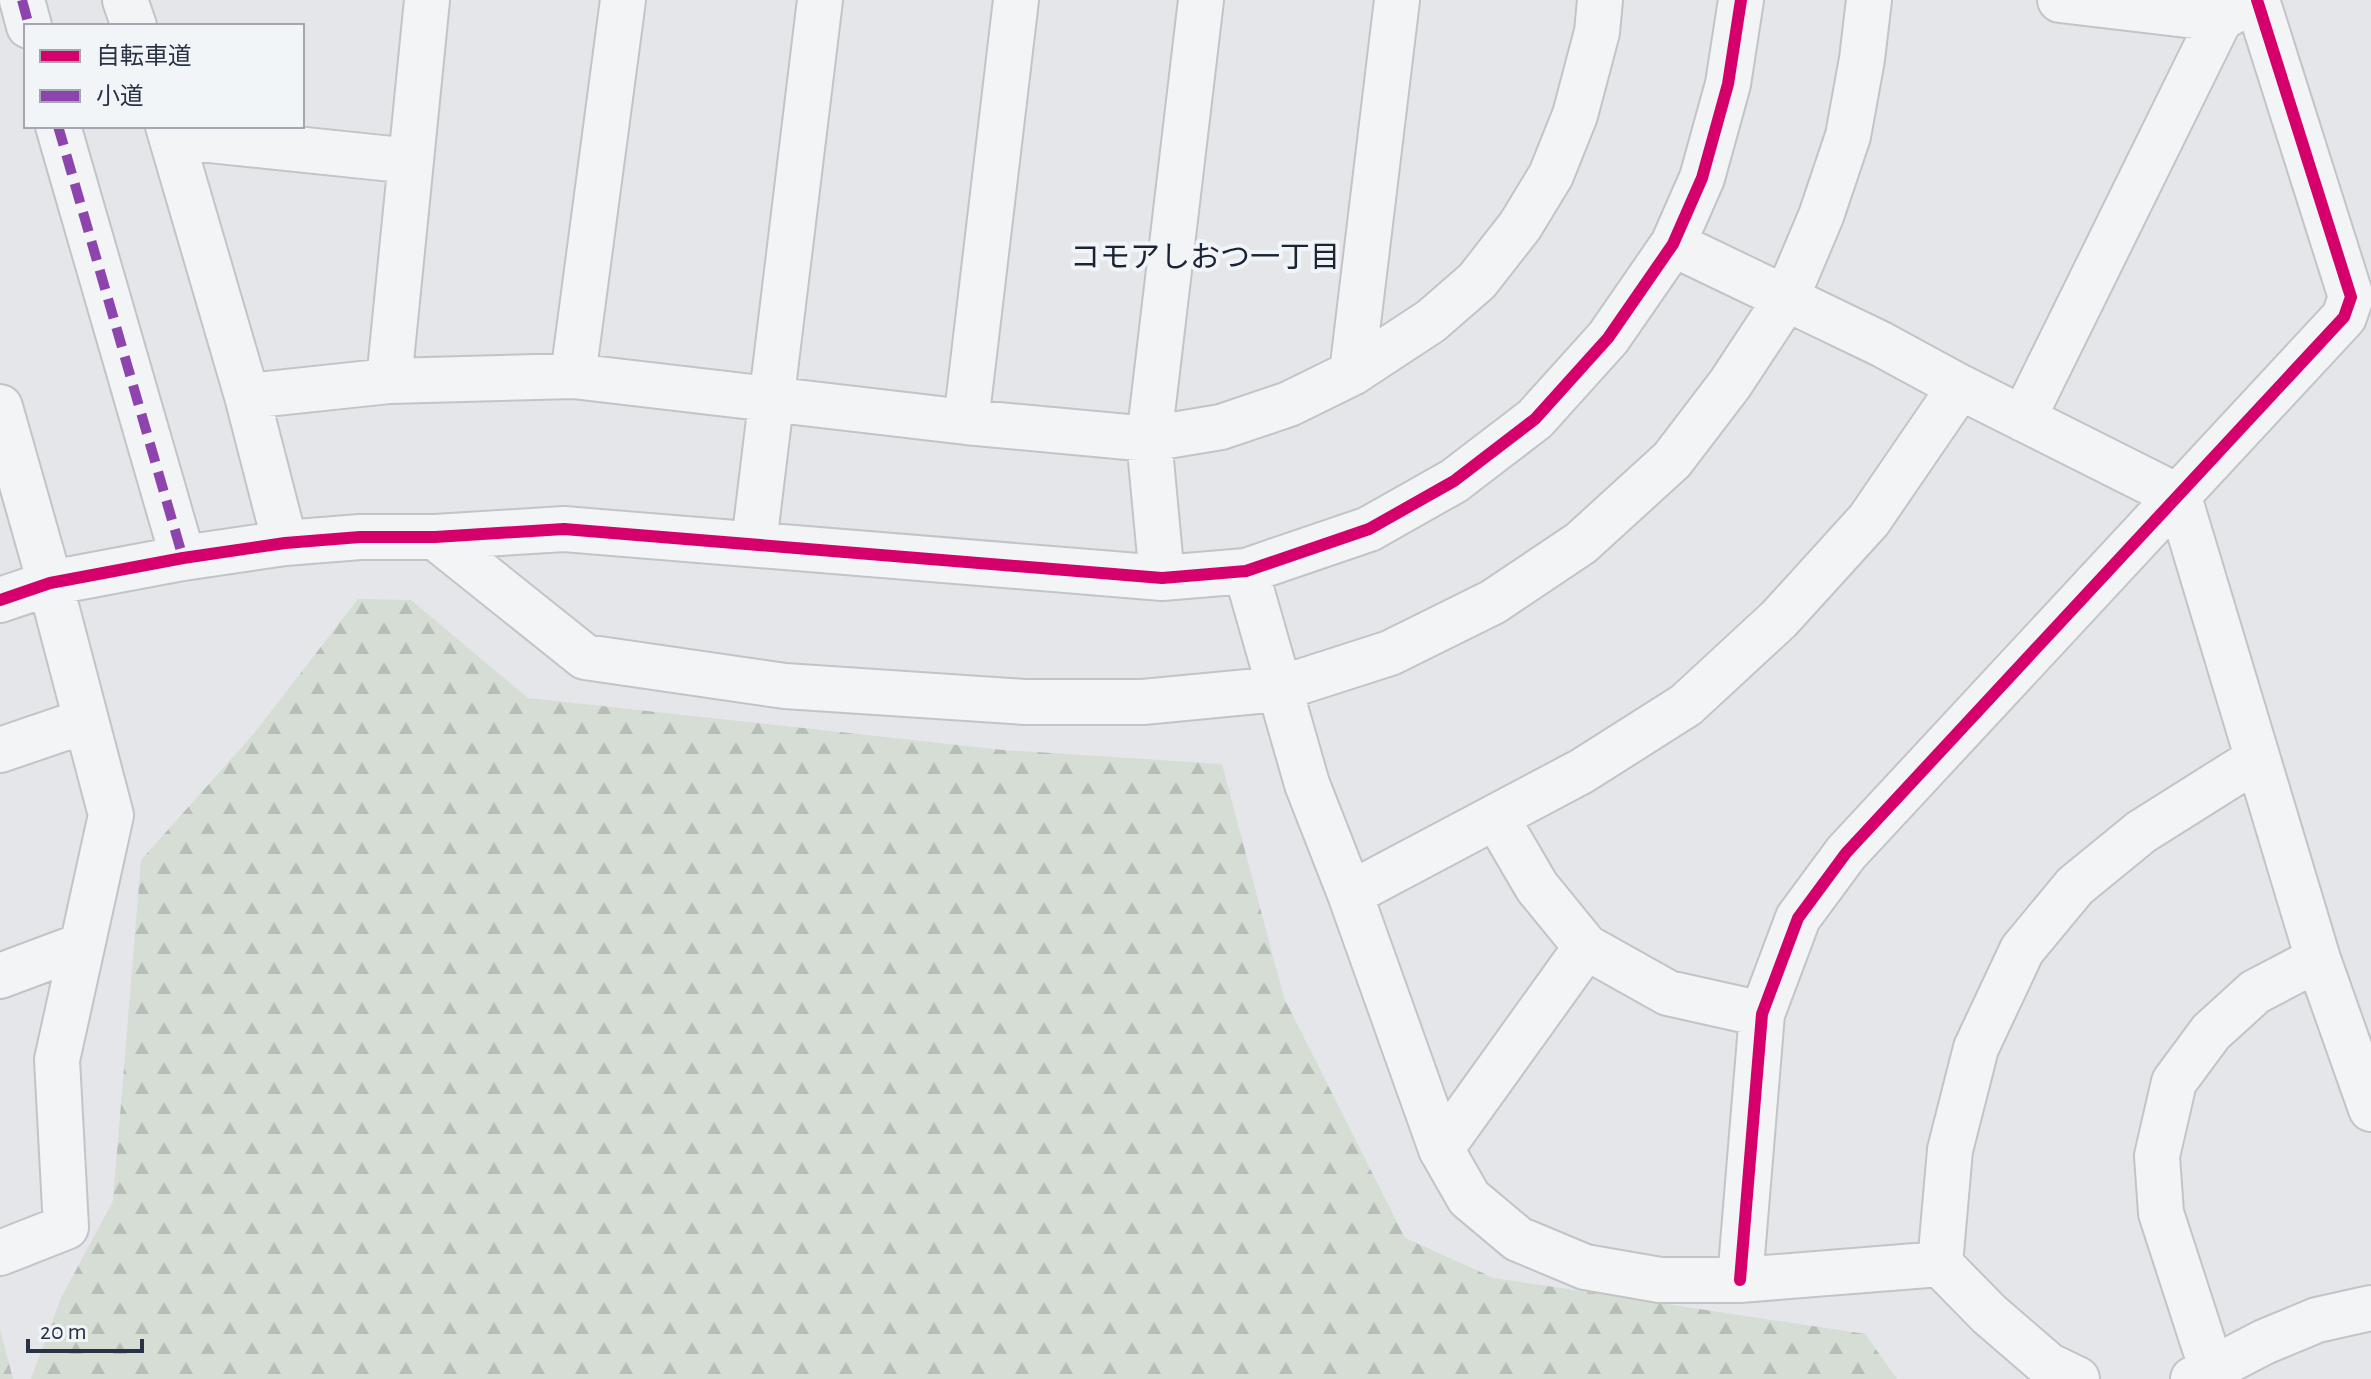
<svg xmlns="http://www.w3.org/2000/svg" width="2371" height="1379" viewBox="0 0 2371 1379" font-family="'Alegreya Sans','Noto Sans JP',sans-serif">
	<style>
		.forest { fill: url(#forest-firs) }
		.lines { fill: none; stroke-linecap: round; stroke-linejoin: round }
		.minor-casing { stroke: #c2c4c7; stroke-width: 48 }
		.minor { stroke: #f3f4f6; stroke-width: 44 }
		.quiet { stroke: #8e44ad; stroke-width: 10; stroke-dasharray: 20 10; stroke-linecap: butt }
		.cycleway-casing { stroke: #f2f5f8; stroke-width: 17 }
		.cycleway { stroke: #d6006c; stroke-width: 12 }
		.labels { text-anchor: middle; stroke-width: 8; stroke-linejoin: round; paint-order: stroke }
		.neighbourhood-label { font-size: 30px; fill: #1b2435; stroke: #f2f5f8 }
	</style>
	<defs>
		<pattern id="forest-firs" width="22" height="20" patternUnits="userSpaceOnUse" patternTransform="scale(2)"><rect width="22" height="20" fill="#d5ddd4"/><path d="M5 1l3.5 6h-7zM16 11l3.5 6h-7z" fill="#b7beb7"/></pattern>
	</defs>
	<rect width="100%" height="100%" fill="#e4e6e9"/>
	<path class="forest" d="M358,599L411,600L528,698L1003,750L1222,764L1284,998L1405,1238L1494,1278L1865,1334L1897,1379H31L61,1298L113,1201L141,860L251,737Z
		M0,1329L13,1379H0Z"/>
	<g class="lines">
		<defs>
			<path id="minor" d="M22,0L29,26
				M125,0L134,26
				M2060,0L2220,19L2242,6
				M58,126L183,558
				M168,126L247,396L285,543
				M171,136L411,161
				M1673,244L1881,344L1960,387L2179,497L2318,959L2371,1109
				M1352,373L1397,0
				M573,376L623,0
				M389,381L427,0
				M247,396L389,381L573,376L966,422L1149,439L1221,427L1289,404L1352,373L1431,321L1477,281L1520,226L1551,175L1575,115L1597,32L1600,0
				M0,407L50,583L111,815L57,1060L66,1227L0,1253
				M2023,419L2220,19
				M966,422L1016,0
				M435,537L585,657L785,686L1025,702H1143L1278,689L1390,653L1493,602L1581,543L1672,460L1730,384L1786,299L1821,216L1848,136L1862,59L1869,0
				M754,543L820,0
				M1246,571L1307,784L1350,894L1441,1149L1469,1198L1518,1239L1585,1267L1660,1280H1740L1940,1264
				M1162,578L1149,439L1201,0
				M0,600L50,583L183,558L285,543L360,537H435L564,529L1162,578L1246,571L1369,529L1454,481L1535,419L1608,338L1673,244L1702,178L1728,84L1741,0
				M0,750L85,721
				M1496,817L1537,887L1586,947L1668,993L1762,1014
				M1350,894L1582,771L1686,705L1779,619L1869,520L1960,387
				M0,976L80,946
				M1441,1149L1586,947
				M1740,1280L1762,1014L1798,918L1846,853L2344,317L2351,297L2257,0
				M2212,1370L2161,1213L2157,1156L2174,1082L2211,1032L2255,992L2318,959
				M2077,1379L2048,1365L1989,1314L1940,1264L1950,1150L1976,1048L2022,950L2075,886L2141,832L2257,759
				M2193,1379L2264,1342L2317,1320L2371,1308"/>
		</defs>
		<use href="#minor" class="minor-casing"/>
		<use href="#minor" class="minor"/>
		<path class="quiet" d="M22,0L29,26
			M58,126L183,558"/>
		<defs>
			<path id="cycleway" d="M0,600L50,583L183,558L285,543L360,537H435L564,529L1162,578L1246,571L1369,529L1454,481L1535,419L1608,338L1673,244L1702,178L1728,84L1741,0
				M1740,1280L1762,1014L1798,918L1846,853L2344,317L2351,297L2257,0"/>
		</defs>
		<use href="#cycleway" class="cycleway-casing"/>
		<use href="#cycleway" class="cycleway"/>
	</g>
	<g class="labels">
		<g class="neighbourhood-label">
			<text x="1205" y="267">コモアしおつ一丁目</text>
		</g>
	</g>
	<rect x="24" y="24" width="280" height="104" fill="#f2f5f8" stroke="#a2a7b0" stroke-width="2"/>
	<rect x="40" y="50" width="40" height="12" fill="#d6006c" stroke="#a2a7b0" stroke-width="2"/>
	<text x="96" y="64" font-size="24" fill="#293345">自転車道</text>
	<rect x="40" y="90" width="40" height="12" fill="#8e44ad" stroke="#a2a7b0" stroke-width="2"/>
	<text x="96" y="104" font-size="24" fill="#293345">小道</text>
	<path d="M28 1339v12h114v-12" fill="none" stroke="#293345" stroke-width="4"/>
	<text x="40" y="1339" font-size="24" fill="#293345" stroke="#f2f5f8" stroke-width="6" paint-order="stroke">20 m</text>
</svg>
